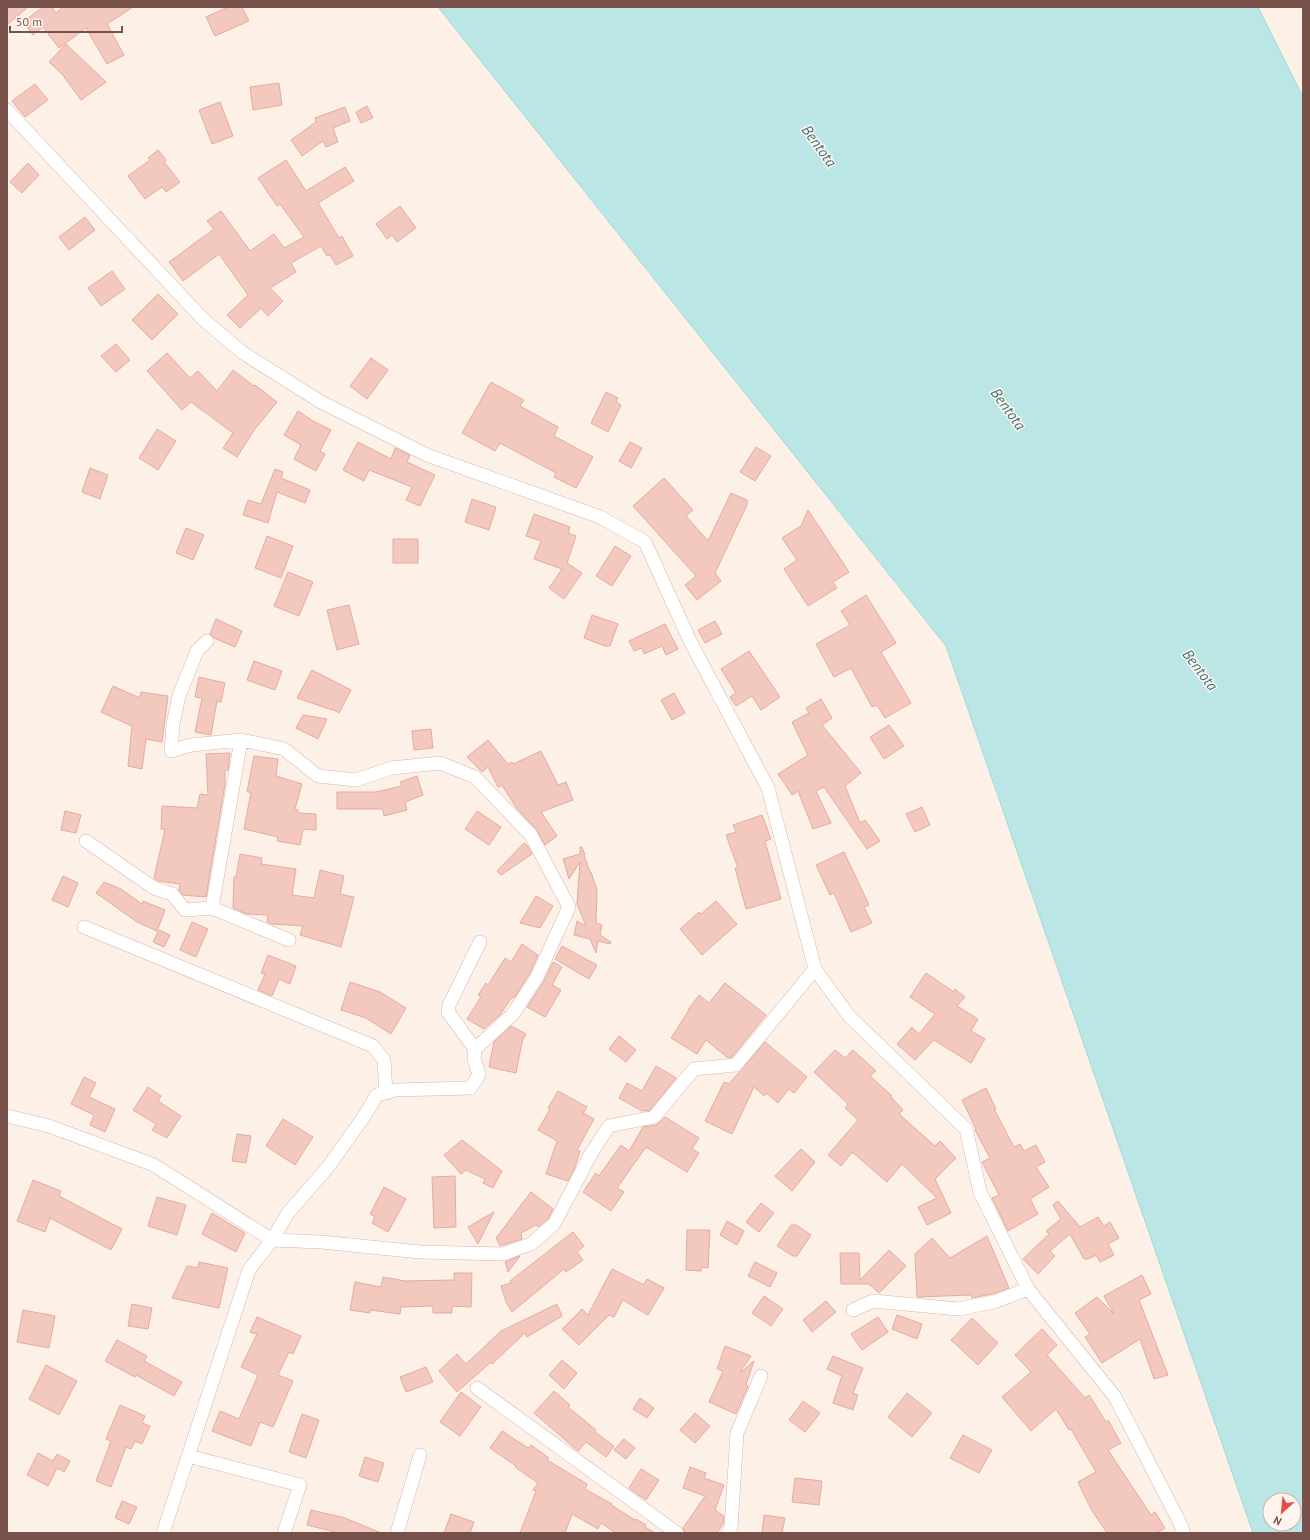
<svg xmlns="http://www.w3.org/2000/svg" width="1310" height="1540" viewBox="0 0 1310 1540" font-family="'PT Sans',sans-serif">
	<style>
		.water { fill: #bae7e5; stroke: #a0dad7; fill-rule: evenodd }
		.building { fill: #f3c8be; stroke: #e6ab9d }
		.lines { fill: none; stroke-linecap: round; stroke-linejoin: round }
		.minor-casing { stroke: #d2b8af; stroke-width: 14 }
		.minor { stroke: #fff; stroke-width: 13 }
		.labels { text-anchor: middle; stroke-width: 3; stroke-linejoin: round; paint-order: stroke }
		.water-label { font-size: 15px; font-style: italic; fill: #3a7674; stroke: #fff5ee }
	</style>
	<rect width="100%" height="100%" fill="#fdf0e7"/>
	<path class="water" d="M438,7H1258L1303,97V1533H1253L946,646ZM1270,1500H1294V1524H1270Z"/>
	<path class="building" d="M7,7H28L7,25Z
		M43,7H52L56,13L63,7H133L107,24L124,55L107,64L86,28L59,48L43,27L33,35L23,22Z
		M228,7H242L249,21L215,36L206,17Z
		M66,44L106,82L81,100L62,74L49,62Z
		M279,83L282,105L253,110L250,87Z
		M35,84L48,100L25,117L12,101Z
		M220,102L233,136L212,144L199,110Z
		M367,106L373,118L361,123L356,112Z
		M345,107L350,121L333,128L338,142L326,147L323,141L302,156L291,140L316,122L315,118Z
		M158,150L166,160L164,162L180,182L166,192L162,187L145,199L128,176L150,160L148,158Z
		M286,160L306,191L345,167L354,181L318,203L339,238L342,236L353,256L336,265L330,255L327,256L321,246L291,263L296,272L270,288L283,301L268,316L261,308L240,328L227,315L248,295L219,254L183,281L169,262L214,229L207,221L221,211L250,251L274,234L284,248L304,237L280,204L277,206L258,178Z
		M28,163L39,175L22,193L10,182Z
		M400,206L416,228L397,242L392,235L387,239L376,224Z
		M85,217L95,230L69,250L59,237Z
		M112,271L125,289L101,306L88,288Z
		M158,294L178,314L152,340L132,320Z
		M116,344L130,360L116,372L101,356Z
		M167,353L190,378L198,371L217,391L233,370L254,386L255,385L277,402L255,429L237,457L223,448L233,433L191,402L182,410L147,371Z
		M371,358L388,370L367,399L350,386Z
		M491,382L524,400L520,406L558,427L554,436L593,457L576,488L554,477L556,473L500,443L495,451L462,433Z
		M606,392L618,398L616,402L621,405L608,432L591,423Z
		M298,411L313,421L331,430L320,451L325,454L316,471L294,459L301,445L284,435Z
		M157,429L176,441L158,470L139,458Z
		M358,442L391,459L395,448L410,455L407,462L435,475L420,506L406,500L412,487L369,470L364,481L343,470Z
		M630,442L642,448L631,468L619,461Z
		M756,447L771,456L755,481L740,472Z
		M90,468L108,475L100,499L82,492Z
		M275,469L283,472L281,478L310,490L305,503L277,492L268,523L243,515L248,500L261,504Z
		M664,478L693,510L686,516L708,541L731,493L747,500V505L715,573L721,581L697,600L685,585L696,576L633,506Z
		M472,499L496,507L489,530L465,522Z
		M808,510L849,572L833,582L837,588L808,606L784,569L797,560L782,538L801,526Z
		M534,514L570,527L568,533L576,536L567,563L582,573L564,599L549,588L562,569L534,559L541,541L526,536Z
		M186,528L204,535L193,560L176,553Z
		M267,536L293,546L281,578L255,568Z
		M393,539H418V563H393Z
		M615,546L631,556L612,586L596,576Z
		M288,572L313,582L299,616L274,606Z
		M866,595L896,643L881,652L911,703L885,718L877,705L872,707L851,668L834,677L816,644L850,625L841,611Z
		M349,605L359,644L337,650L327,610Z
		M592,615L618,624L610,646H605L584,638Z
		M216,619L242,631L235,647L214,638L210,634Z
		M715,621L722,634L705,643L698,630Z
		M665,624L678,649L666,655L662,646L644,654L642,648L634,651L629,641Z
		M749,651L780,697L761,710L752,696L736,706L730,697L736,693L721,669Z
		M254,661L282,671L275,690L247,680Z
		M312,670L351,690L339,713L332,709V710L297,698Z
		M199,677L225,683L221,702L217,701L211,735L195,732L202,698L195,697Z
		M113,686L140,698L141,692L168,696L162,742L146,739L142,769L128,766L132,726L101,712Z
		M674,693L685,713L672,720L661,700Z
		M821,699L832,718L822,725L861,773L845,786L860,823L865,820L880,841L867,849L824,787L816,791L831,823L813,829L798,791L792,795L778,774L808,755L792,722L809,713L806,708Z
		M303,715L327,719L318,739L296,728Z
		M889,725L904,746L884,759L870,737Z
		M431,729L433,748L414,750L412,731Z
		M488,740L508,764L512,762L513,764L541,751L558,785L566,782L573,800L541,812L557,836L545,845L537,830L517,809L502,785L498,787L488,767L482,772L467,757Z
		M230,753L228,770H225V784L206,897L183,895L179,890L180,884L158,881L154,878L165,829H161L162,806L197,808L200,794L208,795L206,754Z
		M254,756L278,759L276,776L302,784L295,809L298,810V813L316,814V830L303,829L300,845L277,841L278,837L244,829L251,792H247Z
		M417,776L423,795L405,802L407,810L384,816L383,809H337V792H376L402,786L400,782Z
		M922,807L930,825L915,832L906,814Z
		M65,811L81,815L76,833L61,830Z
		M477,811L501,827L489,845L465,829Z
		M762,815L771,839L765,841L781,899L746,909L735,868H738L726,835L736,832L733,825Z
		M524,843L527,845L532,854L501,875L497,871Z
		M580,847H582L584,853H585L584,855L590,872H591L597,890L596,923L602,925L600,935L611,942L610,944L598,941L596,953L590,939L574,935L577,921L586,926L577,904L580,862L569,879L563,859L580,854Z
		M844,852L869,905L864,907L872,923L851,932L834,893L830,895L816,865Z
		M240,854L262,858L261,864L296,869L292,895L314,898L320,870L344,876L340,894L354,897L341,947L300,935L303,926L272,924L267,922L268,915L246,914L233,908L234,877H236Z
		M63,876L78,883L68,907L52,900Z
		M104,882L121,889L142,904L143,901L165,910L157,931L137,922L96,893Z
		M536,896L553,906L540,928L520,923Z
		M716,901L737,924L702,955L680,929L699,912L701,914Z
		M192,922L208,929L196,957L180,950Z
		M159,930L170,935L164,947L153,942Z
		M522,944L538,955L530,973L514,998L512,997L500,1015L484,1029L467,1019L481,997L478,995L486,983L488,985L505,958L511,962Z
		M562,946L597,965L589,979L555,959Z
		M268,955L296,966L290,984L279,979L272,996L258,990L265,974L261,973Z
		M553,962L562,967L552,985L561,990L545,1017L527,1007L544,981Z
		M926,973L954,992L955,989L965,997L957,1006L978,1019L971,1031L985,1039L971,1063L934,1040L915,1060L897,1044L912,1027L919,1034L935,1014L910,997Z
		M350,982L380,992L406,1008L391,1034L366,1018L341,1010Z
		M725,983L766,1015L732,1057L728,1058L706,1040L697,1054L671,1038L689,1010H688L699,995L709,1003Z
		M511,1026L526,1034L522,1042L516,1073L489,1067L494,1042Z
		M619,1036L636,1050L626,1062L609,1049Z
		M765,1042L807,1077L794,1093L789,1089L778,1103L766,1093L764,1096L754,1087L732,1134L705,1121L724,1082L729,1084Z
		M835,1050L845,1058L853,1050L876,1071L870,1076L892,1096L891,1097L903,1110L899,1114L935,1146L940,1141L956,1158L935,1179L951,1213L927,1225L918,1207L937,1198L902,1164L887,1182L852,1152L841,1166L828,1155L858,1120L845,1108L848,1104L814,1072Z
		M656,1066L676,1078L650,1110L642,1111L619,1098L627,1083L642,1091Z
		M84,1077L96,1083L89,1097L115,1109L105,1132L90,1125L94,1115L71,1104Z
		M148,1087L161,1096L158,1101L181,1116L167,1138L152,1130L156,1124L133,1110Z
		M986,1088L996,1109H994L1014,1147L1020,1144L1024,1151L1036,1145L1045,1162L1036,1167L1049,1187L1030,1199L1038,1214L1008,1231L992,1198L999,1195L982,1162L990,1158L975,1130L976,1129L962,1100Z
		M558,1091L587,1107L583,1113L594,1119L577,1150L580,1151L575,1167L568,1181L546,1174L557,1141L538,1130L550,1109L548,1108Z
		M665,1117L699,1138L692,1149L699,1153L687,1172L646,1147L617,1188L624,1192L611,1211L583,1192L596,1173L599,1176L621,1145L629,1151L643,1127L656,1125Z
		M283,1119L313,1137L295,1165L266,1146Z
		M237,1134L251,1136L246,1163L232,1161Z
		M462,1140L502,1171L493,1188L483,1183L485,1179L466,1170L461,1174L444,1155Z
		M801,1149L815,1162L792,1191L775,1176Z
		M455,1176L456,1227L434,1228L432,1177Z
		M33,1180L61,1191L59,1196L122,1229L111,1250L50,1218L45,1232L17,1221Z
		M384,1187L406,1199L388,1232L372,1223L375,1217L370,1214Z
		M531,1192L553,1209L548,1219L538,1227L536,1225L521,1233L522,1239L500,1246L496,1238Z
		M157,1197L186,1205L177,1235L148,1226Z
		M1058,1201L1080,1227L1098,1217L1104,1226L1110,1222L1119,1238L1108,1244L1114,1255L1100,1262L1096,1255L1088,1259H1084L1070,1234L1050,1251L1055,1256L1038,1274L1023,1259L1049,1234L1046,1231L1061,1219L1053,1205Z
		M761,1203L774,1213L759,1232L746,1222Z
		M494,1212L478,1244L468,1227Z
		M212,1213L245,1233L236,1252L202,1234Z
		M727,1221L744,1231L737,1245L720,1235Z
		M791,1225H796L811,1235L797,1256H793L777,1246Z
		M687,1230H710L708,1268L701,1267V1271L686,1270Z
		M573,1232L584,1246L577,1252L583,1260L566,1272L564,1269L512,1312L506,1302L501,1286L511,1283L510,1281Z
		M987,1236L1009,1288L992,1294L972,1298L971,1295L917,1297L915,1254L932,1238L950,1258Z
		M889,1250L906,1266L879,1293L869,1284H841L840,1253H859L860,1280Z
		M520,1256L508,1272L505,1262Z
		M199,1262L228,1268L219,1308L172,1298L187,1266L198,1268Z
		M755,1262L777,1273L770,1287L748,1276Z
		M612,1269L644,1285L647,1279L664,1288L648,1315L623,1300L614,1317L609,1315L579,1345L562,1329L582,1309L588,1315Z
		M454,1273H472L471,1307L452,1306V1313H433V1306L401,1307L400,1314L370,1310V1313L350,1310L355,1282L381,1287L383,1277L405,1281L454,1280Z
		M1142,1275L1151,1294L1139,1300L1168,1375L1154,1379L1140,1339L1102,1363L1085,1337L1090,1334L1075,1313L1097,1297L1114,1314L1104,1296Z
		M764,1296L783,1309L771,1326L752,1313Z
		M826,1301L836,1312L812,1332L803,1320Z
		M132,1304L152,1308L148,1329L128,1326Z
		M557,1304L562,1316L527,1337L525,1333L492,1364L491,1362L457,1392L439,1371L457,1354L466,1364L501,1331Z
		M23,1310L55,1316L49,1348L17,1342Z
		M897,1315L922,1324L917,1339L892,1329Z
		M257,1317L301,1336L293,1354L289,1352L278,1375L293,1381L273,1427L260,1422L251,1446L212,1431L220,1411L239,1419L258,1375L241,1367L257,1334L250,1332Z
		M878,1317L888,1332L862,1350L851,1334Z
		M972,1318L998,1343L978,1365L951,1340Z
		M1042,1329L1057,1345L1047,1355L1085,1398L1089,1395L1106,1422L1108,1420L1121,1443L1108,1450L1151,1515L1155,1512L1165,1528L1157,1533H1107L1091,1509L1078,1482L1096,1472L1071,1429L1069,1430L1056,1409L1031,1431L1002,1397L1031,1372L1015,1355Z
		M117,1340L147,1356L144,1361L182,1382L174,1396L136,1375L135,1377L105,1361Z
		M725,1346L751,1356L740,1372H741L754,1361L746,1385L748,1386L736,1414L709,1402L723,1371L717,1369Z
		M833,1356L863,1368L853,1393L858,1395L853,1410L833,1403L842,1376L827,1369Z
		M562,1360L577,1373L564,1389L549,1375Z
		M46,1365L77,1381L59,1415L29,1399Z
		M426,1367L433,1382L406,1392L400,1377Z
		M554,1391L570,1405L568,1407L596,1430L595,1432L614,1446L606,1457L586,1442L578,1451L534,1413Z
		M461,1392L481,1407L460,1436L440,1422Z
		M907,1393L932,1413L912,1437L888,1417Z
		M640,1398L654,1408L647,1418L633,1409Z
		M803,1401L820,1413L805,1432L789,1420Z
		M120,1405L145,1416L142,1423L150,1426L142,1444L135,1441L131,1449L126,1447L111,1487L96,1481L111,1441L106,1439Z
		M695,1413L710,1426L695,1443L680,1430Z
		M302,1414L319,1420L306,1458L289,1452Z
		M502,1431L528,1448L531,1445L549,1458L547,1460L587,1484L585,1489L612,1504L611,1505L635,1520L636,1519L646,1525L645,1527L655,1533H616L601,1523L598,1529L572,1514L565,1533H520L536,1491L533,1490L538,1483L515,1467L516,1466L490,1448Z
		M963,1435L992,1450L979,1473L950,1458Z
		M624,1439L635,1448L626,1459L614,1450Z
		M38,1453L53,1461L57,1454L70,1461L64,1472L57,1468L48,1486L27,1475Z
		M365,1457L384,1463L378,1482L359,1476Z
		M690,1467L706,1473L704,1478L724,1485L715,1510L724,1516L723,1524L717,1533H685L683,1528L705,1496L683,1488Z
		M641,1469L659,1480L646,1500L629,1488Z
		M795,1478L822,1481L819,1505L792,1502Z
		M122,1501L137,1507L129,1524L115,1518Z
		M311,1510L345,1518L381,1533H339L307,1525Z
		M451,1514L474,1522L470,1533H444Z
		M764,1515L785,1518L782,1533H762Z"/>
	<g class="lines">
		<defs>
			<path id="minor" d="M7,110L203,319L243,353L321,402L427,455L600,517L645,542L690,641L768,788L815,969L849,1016L966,1129L980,1192L1028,1289L1115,1397L1178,1519L1184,1533
				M207,641L197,651L179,696L173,724L171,751L191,745L241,740
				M86,841L154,888L172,894L185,910L212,908L289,940
				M212,908L241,740L284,749L318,776L356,780L391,768L440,763L475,777L531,835L569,907L537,977L513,1014L475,1049
				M84,927L373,1046L384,1060L386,1093
				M7,1116L49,1126L154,1165L272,1240L288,1213L328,1167L363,1118L377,1095L395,1090L470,1088L476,1080L479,1074L474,1059L475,1049L448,1012L449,1005L480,942
				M853,1310L873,1301L958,1309L994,1302L1028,1289
				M477,1388L677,1533
				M188,1456L300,1485L284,1533
				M163,1533L249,1270L272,1240L321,1242L420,1252L503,1254L531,1244L554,1224L592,1152L609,1126L654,1117L694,1069L736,1065L815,969
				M397,1533L420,1455
				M728,1533L731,1528L737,1433L761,1376"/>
		</defs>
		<use href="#minor" class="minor-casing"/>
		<use href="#minor" class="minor"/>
	</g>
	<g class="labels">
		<g class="water-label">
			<text transform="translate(819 146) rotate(54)" y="5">Bentota</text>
			<text transform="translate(1008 409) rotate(54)" y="5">Bentota</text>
			<text transform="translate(1200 670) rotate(53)" y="5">Bentota</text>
		</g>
	</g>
	<rect width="1310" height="1540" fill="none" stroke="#78514a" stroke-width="16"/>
	<g transform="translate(1282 1512) rotate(207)"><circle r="19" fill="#fff5ee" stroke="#c9b3ac"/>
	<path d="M0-3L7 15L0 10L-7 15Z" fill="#e94e49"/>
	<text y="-6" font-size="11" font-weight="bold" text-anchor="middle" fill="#78514a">N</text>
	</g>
	<path d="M10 26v6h112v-6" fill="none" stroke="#78514a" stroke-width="2"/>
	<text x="16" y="26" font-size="12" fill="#78514a" stroke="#fff5ee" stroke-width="3" paint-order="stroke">50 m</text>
</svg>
